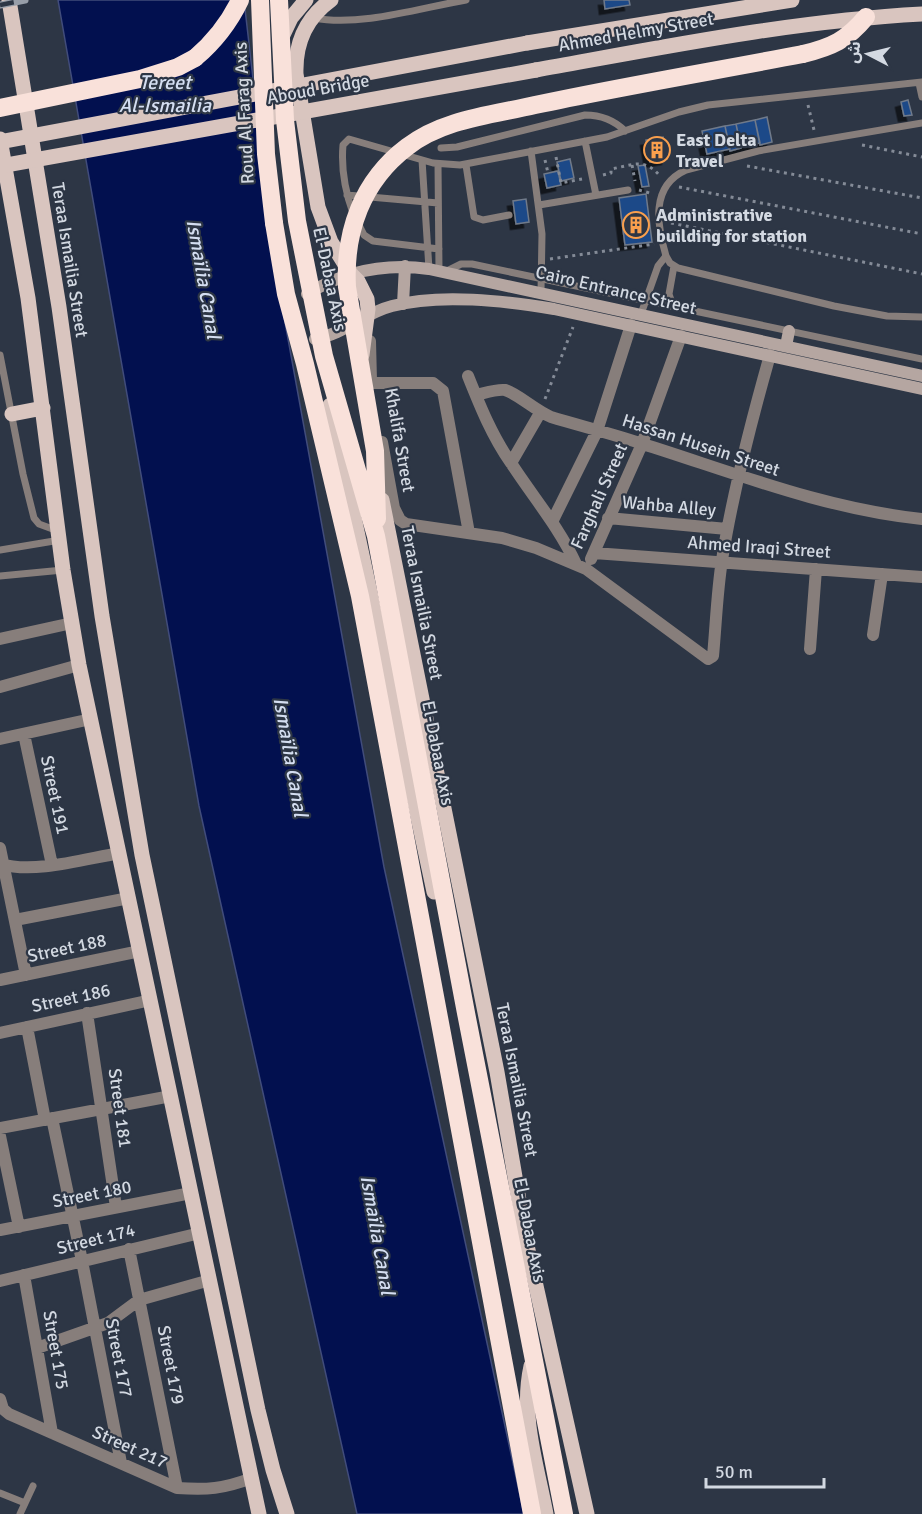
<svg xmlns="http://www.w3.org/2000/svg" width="922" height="1514" viewBox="0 0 922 1514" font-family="Signika,'Noto Sans Arabic',sans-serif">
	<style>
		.water { fill: #02104f; stroke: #414c7b; stroke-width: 1.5 }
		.building { fill: #1f4988; stroke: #6f7a8a; stroke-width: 1.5; filter: url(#shadow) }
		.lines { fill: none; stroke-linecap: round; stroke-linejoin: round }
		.path { stroke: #848b97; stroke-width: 3; stroke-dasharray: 3 4.5; stroke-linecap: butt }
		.lane { stroke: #877e7b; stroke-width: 7 }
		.street { stroke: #877e7b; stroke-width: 12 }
		.secondary { stroke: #b5a6a1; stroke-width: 12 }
		.primary { stroke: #d9c5bf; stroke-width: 15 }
		.highway { stroke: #f9e1da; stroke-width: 18 }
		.rail-casing { stroke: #979ea9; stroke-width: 7 }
		.rail { stroke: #2d3645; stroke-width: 4.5; stroke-dasharray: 14; stroke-linecap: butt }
		.primary-bridge { stroke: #d9c5bf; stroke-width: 15 }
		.highway-bridge { stroke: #f9e1da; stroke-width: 18 }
		.labels { text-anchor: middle; stroke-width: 4.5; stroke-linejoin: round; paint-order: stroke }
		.street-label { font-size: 18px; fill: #d3d9e2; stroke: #2d3645 }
		.poi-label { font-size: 18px; font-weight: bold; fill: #d3d9e2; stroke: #2d3645; text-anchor: start }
		.water-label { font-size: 20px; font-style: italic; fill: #d4def1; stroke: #2d3645 }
	</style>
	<defs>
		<filter id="shadow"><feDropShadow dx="-5.5" dy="5.5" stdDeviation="0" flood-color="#0009"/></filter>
	</defs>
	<rect width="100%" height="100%" fill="#2d3645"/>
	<path class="water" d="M58,0H244L274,262L384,867L524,1514H357L199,806Z"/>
	<path class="building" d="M604,0H629L630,5L605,9Z
		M908,100L912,115L904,116L901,102Z
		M767,117L772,142L760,145L755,120Z
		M755,120L760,143L741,147L736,124Z
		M736,124L741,148L730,151L725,126Z
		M725,126L730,149L707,154L702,131Z
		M663,137L667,159L650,162L646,140Z
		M570,159L574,178L561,181L557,162Z
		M645,165L649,186L642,187L638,166Z
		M558,171L561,185L547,188L544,174Z
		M646,194L652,242L625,245L619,198Z
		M526,199L529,222L516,224L513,201Z"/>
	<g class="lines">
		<path class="path" d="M808,105L814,130
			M862,145L922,157
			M556,157L561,183L582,179
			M545,160L548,173
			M632,165L635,181
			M747,166L922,198
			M603,175L611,173V169C634,165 644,157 661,177
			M679,187L922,234
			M639,190L653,194
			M671,223L922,274
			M550,259L654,244
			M545,399L573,327"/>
		<path class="lane" d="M314,18C360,27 420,8 466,0
			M919,83L922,97
			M922,123L758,151L686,170C650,186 657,225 666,256L670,263L678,268L834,306L887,316L922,317
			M585,141L596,195
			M441,148L457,147L585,115C602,115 614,120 625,131
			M531,151L542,234L541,292
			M422,160L429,269
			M438,164L439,270
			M466,165L474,217L483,220L509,215
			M347,195L438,203
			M539,205L628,190
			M353,213C345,191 341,168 343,145L349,139L433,163L460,165L607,137L679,112L708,105L922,82
			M358,223L364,235L373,241L439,249
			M445,272L461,264H472L922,359
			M673,306L669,294L674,266
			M641,314L658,266L666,256
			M0,355L23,474L34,518L39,524L58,531
			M0,550L60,540
			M0,576L63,570
			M0,1493L25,1503
			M20,1514L33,1486"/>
		<path class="street" d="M370,341L371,381
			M468,376C480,406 492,436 511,463C533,497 559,527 576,564
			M371,383H433L443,391L469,533
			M476,395C485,393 496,389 505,390C515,392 536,411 551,417C581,426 613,434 643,444C735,473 825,509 922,519
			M382,442L394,508L400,520L406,524L502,538L536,548L586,569L708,659L713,656C716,624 717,592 722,560C733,491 751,422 770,355
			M511,463L540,413
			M608,518L727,529
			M552,522L597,431L631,325
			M594,553L922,577
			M591,559L642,444L681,336
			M873,635L882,574
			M0,639L72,623
			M810,649L816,569
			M0,687L79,665
			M24,734L52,865
			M0,739L91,719
			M0,848L26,975
			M0,864C35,874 84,859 120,853
			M15,920L129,898
			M0,980L140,951
			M87,1013L116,1207
			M27,1027L45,1120
			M0,1033L151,1000
			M52,1118L82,1261L121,1463
			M0,1128L171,1096
			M0,1136L19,1227
			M0,1230L191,1193
			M129,1249L177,1488
			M24,1275L52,1433
			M0,1281L200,1233
			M37,1348L108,1323L139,1300L210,1280
			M0,1399L3,1409L9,1414L177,1488C207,1490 223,1489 252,1478"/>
		<path class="secondary" d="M307,294C345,271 386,263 429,269L922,376
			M403,304L405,266
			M315,339C344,334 364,313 392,306C440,293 505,301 554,309L922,389
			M786,346L789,331"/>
		<path class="primary" d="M9,0L59,307L102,616L142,855L258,1410L273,1470L287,1514
			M331,0C306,18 295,44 296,74L318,207L331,242L351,274L358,281L367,299L368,309L362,355
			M281,39L291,18L306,0
			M527,43L792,0
			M536,70C664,47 792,21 922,14
			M0,139L28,298L63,570L79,665L259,1514
			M330,405L434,892
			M12,414L43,408
			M382,500L497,1072L526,1241L587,1514
			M531,1366C520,1416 537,1465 546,1514"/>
		<path class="highway" d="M803,54C832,47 847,40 866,17
			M195,58C215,41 229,23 240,0
			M274,223L286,294L305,364L360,596L532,1514"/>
		<defs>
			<path id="rail" d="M0,5L25,0"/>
		</defs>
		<use href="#rail" class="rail-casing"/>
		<use href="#rail" class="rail"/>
		<path class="primary-bridge" d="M0,142L527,43
			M0,166L536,70"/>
		<path class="highway-bridge" d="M260,0L266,154L274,223
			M279,0L285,120L297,221L324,356L376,536L466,1013L564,1514
			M0,108L140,79L178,67L195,58
			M377,519L375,451L347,287C344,232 362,181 407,147C443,119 492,115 535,105C624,86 714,71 803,54"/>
	</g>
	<defs>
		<symbol id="building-ring" viewBox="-11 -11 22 22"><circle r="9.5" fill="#2d3645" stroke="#f99f4d" stroke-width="1.5"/><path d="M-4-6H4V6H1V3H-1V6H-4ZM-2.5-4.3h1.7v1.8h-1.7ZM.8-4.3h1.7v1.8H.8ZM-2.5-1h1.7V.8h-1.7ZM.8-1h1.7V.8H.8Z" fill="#f99f4d"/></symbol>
	</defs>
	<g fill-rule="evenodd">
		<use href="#building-ring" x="642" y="135" width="30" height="30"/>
		<use href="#building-ring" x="621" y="210" width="30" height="30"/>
	</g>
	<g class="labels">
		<g class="street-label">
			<text transform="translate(636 32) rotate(-10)" y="6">Ahmed Helmy Street</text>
			<text transform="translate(318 89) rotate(-10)" y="6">Aboud Bridge</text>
			<text transform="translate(244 113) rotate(-93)" y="6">Roud Al Farag Axis</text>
			<text transform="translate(70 260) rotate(81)" y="6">Teraa Ismailia Street</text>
			<text transform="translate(330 279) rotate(78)" y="6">El-Dabaa Axis</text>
			<text transform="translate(616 290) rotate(13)" y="6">Cairo Entrance Street</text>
			<text transform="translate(400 440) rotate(80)" y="6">Khalifa Street</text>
			<text transform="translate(701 445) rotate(18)" y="6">Hassan Husein Street</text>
			<text transform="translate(599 496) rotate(-66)" y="6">Farghali Street</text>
			<text transform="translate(669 506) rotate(5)" y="6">Wahba Alley</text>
			<text transform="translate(759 547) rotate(4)" y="6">Ahmed Iraqi Street</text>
			<text transform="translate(422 603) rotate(79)" y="6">Teraa Ismailia Street</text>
			<text transform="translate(438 753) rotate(79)" y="6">El-Dabaa Axis</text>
			<text transform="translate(55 795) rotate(78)" y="6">Street 191</text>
			<text transform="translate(67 948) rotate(-12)" y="6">Street 188</text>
			<text transform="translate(71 998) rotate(-12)" y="6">Street 186</text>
			<text transform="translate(517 1080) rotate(79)" y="6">Teraa Ismailia Street</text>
			<text transform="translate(120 1108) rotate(82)" y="6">Street 181</text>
			<text transform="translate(92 1194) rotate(-11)" y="6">Street 180</text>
			<text transform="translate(530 1230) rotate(79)" y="6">El-Dabaa Axis</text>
			<text transform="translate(96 1239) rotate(-14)" y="6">Street 174</text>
			<text transform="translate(56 1350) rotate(80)" y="6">Street 175</text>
			<text transform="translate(119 1358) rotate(79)" y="6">Street 177</text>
			<text transform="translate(171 1365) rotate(79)" y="6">Street 179</text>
			<text transform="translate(130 1447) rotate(24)" y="6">Street 217</text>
		</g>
		<g class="poi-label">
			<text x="676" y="146">East Delta<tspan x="676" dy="21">Travel</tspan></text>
			<text x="656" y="221">Administrative<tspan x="656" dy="21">building for station</tspan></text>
		</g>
		<g class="water-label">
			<text x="165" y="89">Tereet<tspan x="165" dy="23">Al-Ismailia</tspan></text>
			<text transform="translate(204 279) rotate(80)" y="7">Ismaïlia Canal</text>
			<text transform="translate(291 757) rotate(80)" y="7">Ismaïlia Canal</text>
			<text transform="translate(378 1235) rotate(80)" y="7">Ismaïlia Canal</text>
		</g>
	</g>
	<g transform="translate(868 54) rotate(277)" stroke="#2d3645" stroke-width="4.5" paint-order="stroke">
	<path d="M0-4.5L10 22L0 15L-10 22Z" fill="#d3d9e2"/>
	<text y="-9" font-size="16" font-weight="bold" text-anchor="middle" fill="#d3d9e2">ش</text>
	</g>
	<path d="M706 1478v9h118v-9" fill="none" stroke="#d3d9e2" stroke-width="3"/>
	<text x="715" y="1478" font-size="18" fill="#d3d9e2" stroke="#2d3645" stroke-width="4.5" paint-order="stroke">50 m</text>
</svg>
